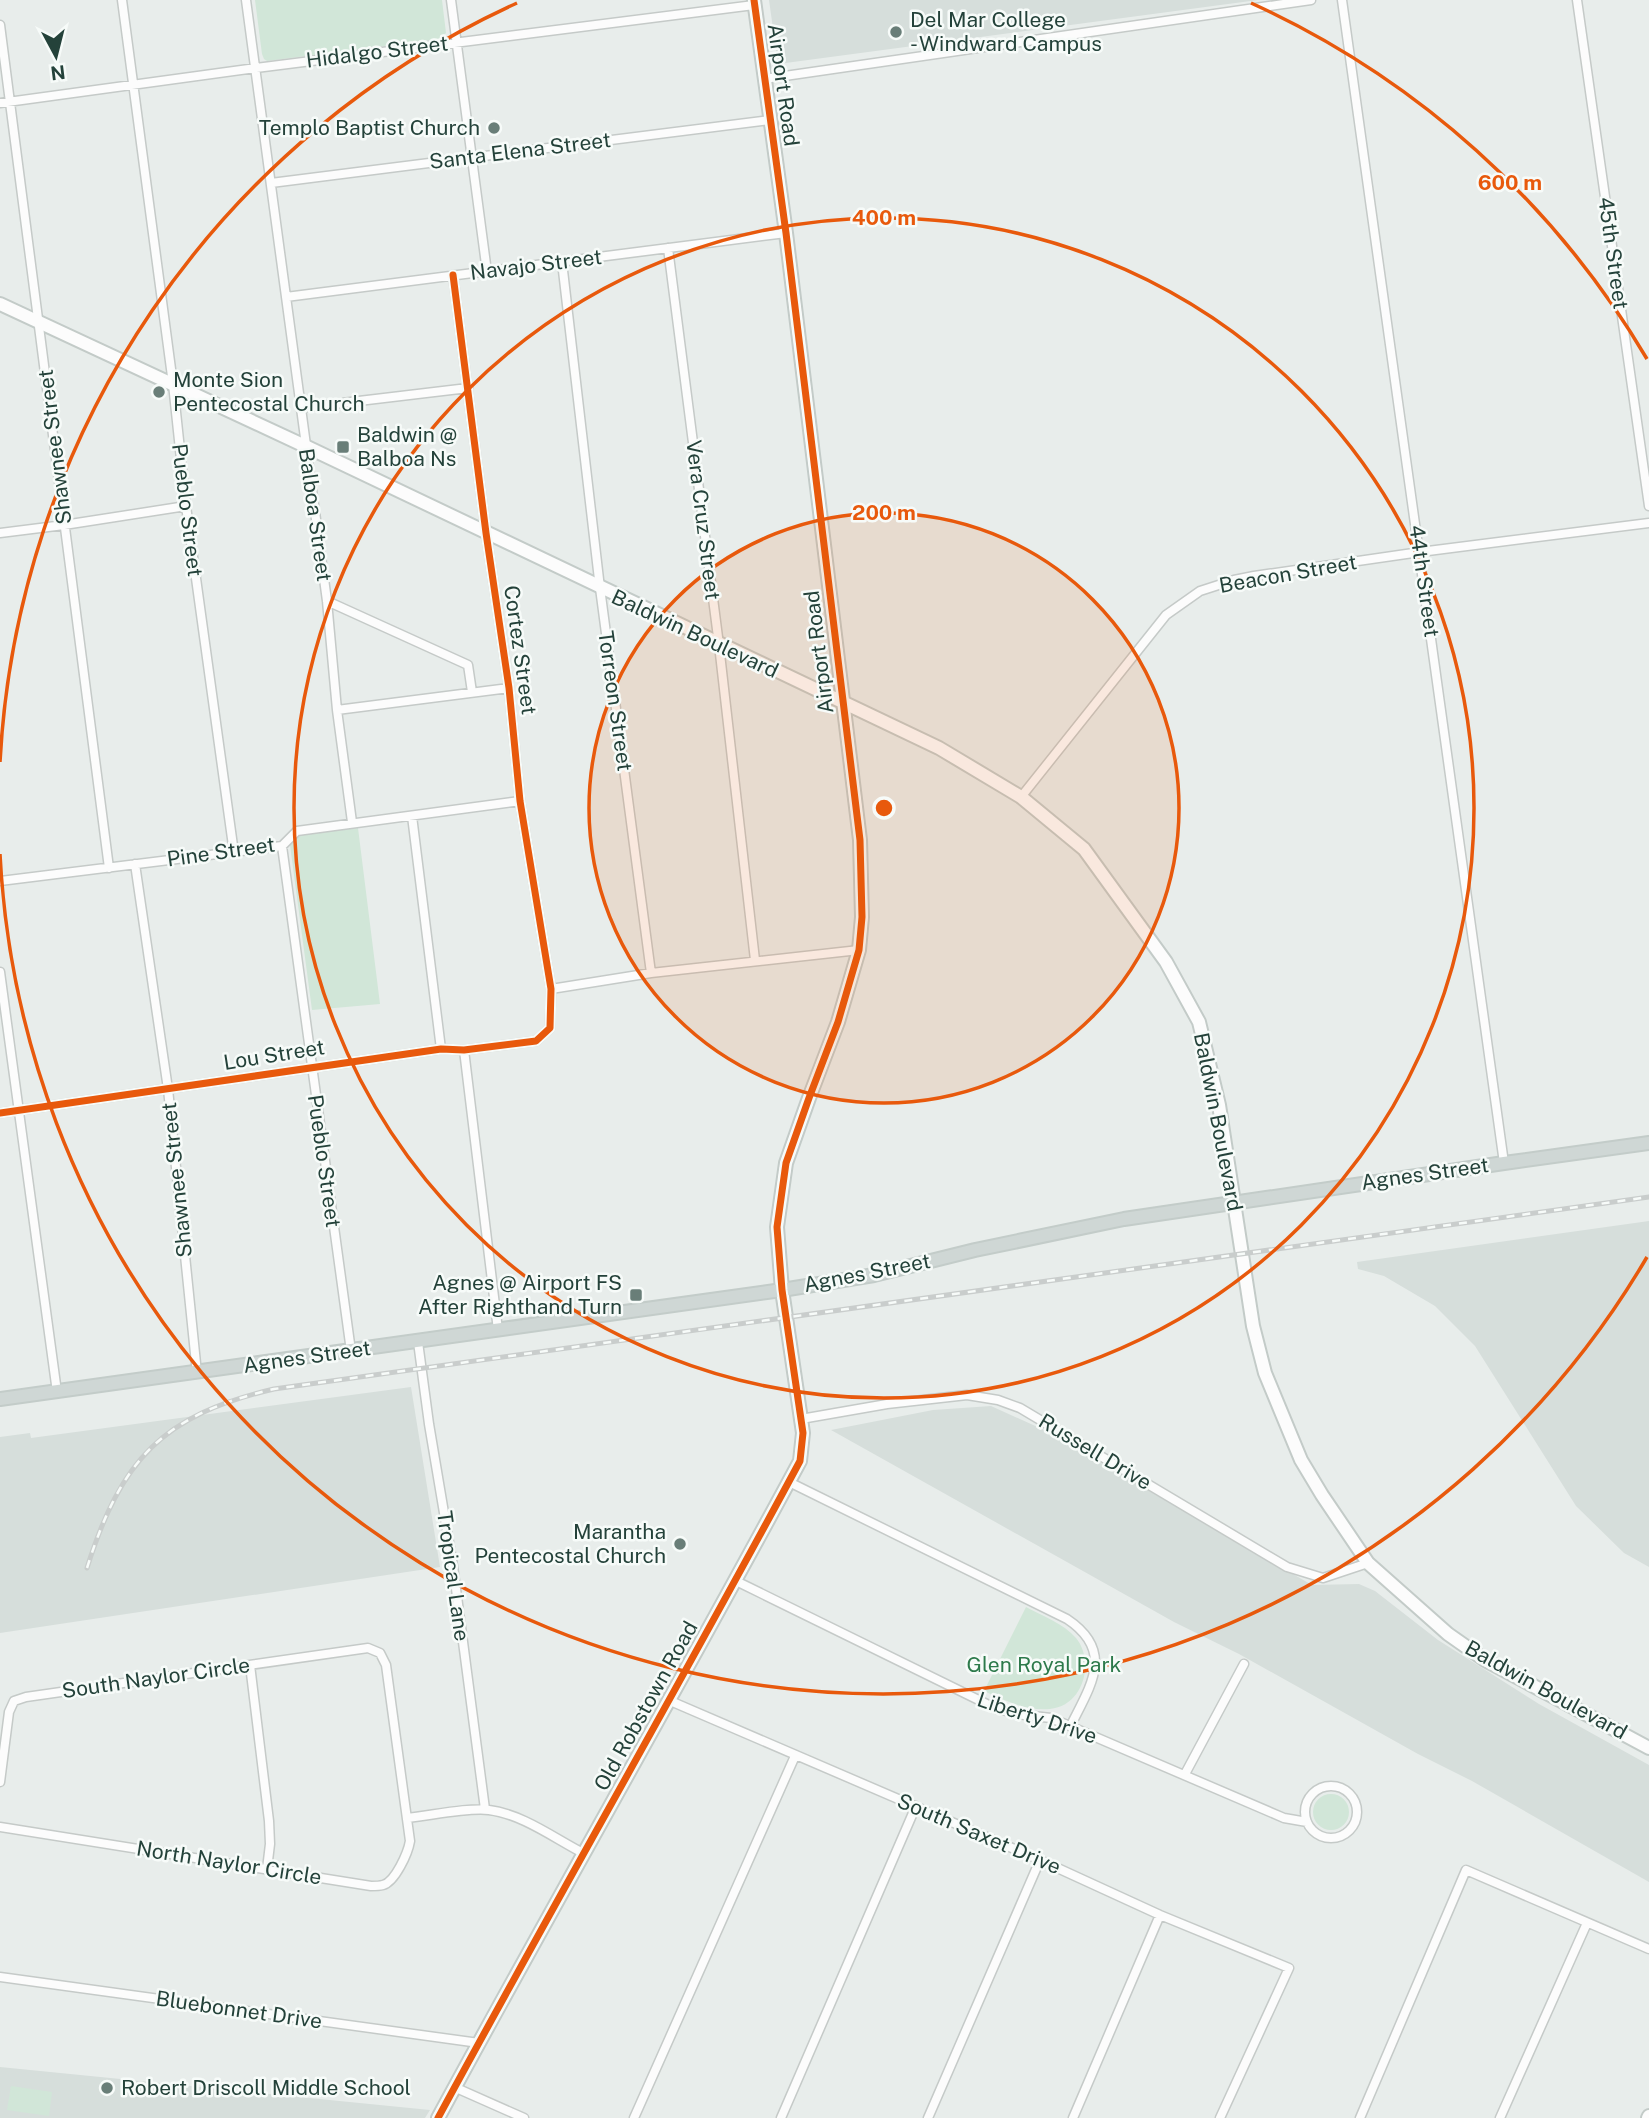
<svg xmlns="http://www.w3.org/2000/svg" width="1649" height="2118" viewBox="0 0 1649 2118" font-family="'Public Sans',sans-serif">
	<style>
		.built { fill: #d6dedb }
		.green { fill: #d1e6d8 }
		.lines { fill: none; stroke-linecap: round; stroke-linejoin: round }
		.street-casing { stroke: #c5cac8; stroke-width: 11 }
		.secondary-casing { stroke: #c3cbc8; stroke-width: 16 }
		.primary-casing { stroke: #c3ccc9; stroke-width: 16 }
		.street { stroke: #fcfcfc; stroke-width: 8 }
		.secondary { stroke: #fcfcfc; stroke-width: 12 }
		.primary { stroke: #cfd7d5; stroke-width: 12 }
		.rail-casing { stroke: #c9cdcc; stroke-width: 5 }
		.rail { stroke: #f7fbf9; stroke-width: 2.5; stroke-dasharray: 8; stroke-linecap: butt }
		.cycleway-casing { stroke: #f7fbf9; stroke-width: 11 }
		.cycleway { stroke: #e8590c; stroke-width: 7 }
		.ring { fill: none; stroke: #e8590c; stroke-width: 3.5 }
		.poi-dot { fill: #697e78; stroke: #f7fbf9; stroke-width: 2.5 }
		.labels { text-anchor: middle; stroke-width: 5; stroke-linejoin: round; paint-order: stroke }
		.poi-label { font-size: 21px; fill: #24423a; stroke: #f7fbf9; text-anchor: start }
		.street-label { font-size: 21px; fill: #24423a; stroke: #f7fbf9 }
		.park-label { font-size: 21px; fill: #2d7a4b; stroke: #f7fbf9 }
		.centre { fill: #e8590c; stroke: #f7fbf9; stroke-width: 3.5 }
		.ring-label { font-size: 21px; text-anchor: middle; font-weight: bold; fill: #e8590c; stroke: #f7fbf9; stroke-width: 5; stroke-linejoin: round; paint-order: stroke }
	</style>
	<rect width="100%" height="100%" fill="#e8edeb"/>
	<path class="built" d="M769,0H1258L778,64Z
		M1649,1221V1567L1624,1553L1576,1506L1475,1346L1435,1306L1384,1276L1358,1269L1357,1262Z
		M411,1387L440,1567L0,1633V1437L30,1433L31,1438Z
		M991,1406L1042,1429L1312,1585L1359,1584L1375,1591L1438,1640L1539,1704L1649,1765V1882L1472,1781L1418,1754L1239,1654L1174,1622L831,1430L933,1410Z
		M0,2067L430,2110L425,2118H0Z"/>
	<path class="green" d="M255,0H442L446,33L439,39L267,61L264,59L262,54Z
		M358,828L380,1004L312,1010L290,845L297,836L302,834Z
		M1026,1607C1042,1616 1063,1623 1076,1638C1095,1661 1084,1706 1050,1709C1026,1711 1006,1701 984,1691Z
		M1313 1812a18 18 0 1 1 36 0a18 18 0 1 1-36 0Z
		M11,2086L52,2092L49,2116L7,2110Z"/>
	<g class="lines">
		<defs>
			<path id="street" d="M122,0L173,384L186,506L234,853
				M246,0L327,601L337,710L352,822
				M451,0L487,272
				M1342,0L1504,1163
				M1577,0L1649,506
				M0,25L109,868
				M764,79L1311,0
				M0,103L256,68L754,5
				M271,183L770,120
				M668,248L719,645L755,960
				M562,262L600,588L651,973
				M286,297L786,233
				M300,408L468,388
				M0,533L64,525L186,506
				M327,601L468,665L472,692
				M337,710L509,688
				M1021,797L1166,615L1200,591L1234,580L1254,576L1420,552L1649,523
				M412,816L441,1049
				M282,846L351,1351
				M135,864L168,1089L197,1373
				M0,881L282,846L297,831L520,801
				M0,972L57,1392
				M551,989L651,973L859,950
				M464,1050L498,1330
				M0,1113L441,1049L464,1050L536,1041L550,1028L551,989L520,801L509,688L486,533L453,275
				M418,1342L429,1424L453,1566L485,1809
				M801,1419L887,1404L967,1395L998,1400L1020,1408L1287,1567L1323,1578L1368,1563
				M789,1482L1067,1619C1115,1651 1091,1685 1071,1725
				M736,1581L997,1709L1024,1715L1051,1718L1284,1818L1307,1822
				M250,1665L269,1821L270,1844L267,1869
				M668,1700L1040,1860L1160,1915L1289,1968L1220,2118
				M1185,1774L1244,1664
				M0,1782L9,1712L14,1701L26,1697L368,1648L380,1653L386,1665L410,1841C408,1853 395,1882 383,1885C379,1886 375,1886 371,1886L0,1827
				M1305 1812a26 26 0 1 1 52 0a26 26 0 1 1-52 0Z
				M407,1818C429,1816 468,1807 489,1810C522,1814 554,1838 583,1853
				M0,1977L479,2043
				M454,2087L524,2118
				M634,2118L795,1756
				M781,2118L916,1806
				M928,2118L1040,1860
				M1073,2118L1160,1915
				M1360,2118L1466,1870L1649,1949
				M1500,2118L1587,1923"/>
			<path id="secondary" d="M0,304L305,446L939,748L1021,797L1084,849L1166,962L1199,1022L1219,1105L1253,1326L1265,1373L1301,1460L1322,1495L1368,1563L1448,1634L1485,1660L1649,1748
				M438,2118C557,1898 682,1681 800,1461L803,1433L782,1290L777,1227L786,1163L809,1098L838,1022L859,950L862,917L860,840L786,233L754,0
				M1648,2118L1649,2116"/>
			<path id="primary" d="M0,1399L782,1290L874,1275L975,1250L1124,1219L1504,1163L1649,1143"/>
		</defs>
		<use href="#street" class="street-casing"/>
		<use href="#secondary" class="secondary-casing"/>
		<use href="#primary" class="primary-casing"/>
		<use href="#street" class="street"/>
		<use href="#secondary" class="secondary"/>
		<use href="#primary" class="primary"/>
		<defs>
			<path id="rail" d="M87,1568C121,1460 162,1415 274,1389L1649,1197"/>
		</defs>
		<use href="#rail" class="rail-casing"/>
		<use href="#rail" class="rail"/>
		<defs>
			<path id="cycleway" d="M0,1113L441,1049L464,1050L536,1041L550,1028L551,989L520,801L509,688L486,533L453,275
				M438,2118C557,1898 682,1681 800,1461L803,1433L782,1290L777,1227L786,1163L809,1098L838,1022L859,950L862,917L860,840L786,233L754,0"/>
		</defs>
		<use href="#cycleway" class="cycleway-casing"/>
		<use href="#cycleway" class="cycleway"/>
	</g>
	<circle cx="884" cy="808" r="295" fill="#e8590c" fill-opacity=".12"/>
	<g class="ring">
		<circle cx="884" cy="808" r="295"/>
		<circle cx="884" cy="808" r="590"/>
		<path d="M1647 1257A885 885 0 0 1 0 854M0 762A885 885 0 0 1 517 3M1251 3A885 885 0 0 1 1647 359"/>
	</g>
	<g class="poi-dot">
		<circle cx="896" cy="32" r="7"/>
		<circle cx="494" cy="128" r="7"/>
		<circle cx="159" cy="392" r="7"/>
		<rect x="336" y="440" width="14" height="14" rx="3.5"/>
		<rect x="629" y="1288" width="14" height="14" rx="3.5"/>
		<circle cx="680" cy="1544" r="7"/>
		<circle cx="107" cy="2088" r="7"/>
	</g>
	<g class="labels">
		<g class="poi-label">
			<text x="910" y="27">Del Mar College<tspan x="910" dy="24">- Windward Campus</tspan></text>
			<text x="480" y="135" text-anchor="end">Templo Baptist Church</text>
			<text x="173" y="387">Monte Sion<tspan x="173" dy="24">Pentecostal Church</tspan></text>
			<text x="357" y="442">Baldwin @<tspan x="357" dy="24">Balboa Ns</tspan></text>
			<text x="622" y="1290" text-anchor="end">Agnes @ Airport FS<tspan x="622" dy="24">After Righthand Turn</tspan></text>
			<text x="666" y="1539" text-anchor="end">Marantha<tspan x="666" dy="24">Pentecostal Church</tspan></text>
			<text x="121" y="2095">Robert Driscoll Middle School</text>
		</g>
		<g class="street-label">
			<text transform="translate(377 52) rotate(-7)" y="7">Hidalgo Street</text>
			<text transform="translate(783 85) rotate(82)" y="7">Airport Road</text>
			<text transform="translate(520 151) rotate(-7)" y="7">Santa Elena Street</text>
			<text transform="translate(1613 253) rotate(82)" y="7">45th Street</text>
			<text transform="translate(536 265) rotate(-7)" y="7">Navajo Street</text>
			<text transform="translate(55 447) rotate(-97)" y="7">Shawnee Street</text>
			<text transform="translate(187 510) rotate(83)" y="7">Pueblo Street</text>
			<text transform="translate(315 515) rotate(82)" y="7">Balboa Street</text>
			<text transform="translate(703 520) rotate(83)" y="7">Vera Cruz Street</text>
			<text transform="translate(1288 574) rotate(-10)" y="7">Beacon Street</text>
			<text transform="translate(1424 581) rotate(82)" y="7">44th Street</text>
			<text transform="translate(695 634) rotate(25)" y="7">Baldwin Boulevard</text>
			<text transform="translate(520 650) rotate(82)" y="7">Cortez Street</text>
			<text transform="translate(819 652) rotate(-97)" y="7">Airport Road</text>
			<text transform="translate(615 701) rotate(82)" y="7">Torreon Street</text>
			<text transform="translate(221 852) rotate(-8)" y="7">Pine Street</text>
			<text transform="translate(274 1055) rotate(-9)" y="7">Lou Street</text>
			<text transform="translate(1218 1122) rotate(79)" y="7">Baldwin Boulevard</text>
			<text transform="translate(324 1161) rotate(82)" y="7">Pueblo Street</text>
			<text transform="translate(1425 1174) rotate(-8)" y="7">Agnes Street</text>
			<text transform="translate(177 1180) rotate(-96)" y="7">Shawnee Street</text>
			<text transform="translate(867 1273) rotate(-11)" y="7">Agnes Street</text>
			<text transform="translate(307 1357) rotate(-8)" y="7">Agnes Street</text>
			<text transform="translate(1095 1452) rotate(31)" y="7">Russell Drive</text>
			<text transform="translate(453 1576) rotate(82)" y="7">Tropical Lane</text>
			<text transform="translate(156 1678) rotate(-8)" y="7">South Naylor Circle</text>
			<text transform="translate(1546 1690) rotate(29)" y="7">Baldwin Boulevard</text>
			<text transform="translate(646 1706) rotate(-61)" y="7">Old Robstown Road</text>
			<text transform="translate(1037 1718) rotate(18)" y="7">Liberty Drive</text>
			<text transform="translate(979 1834) rotate(23)" y="7">South Saxet Drive</text>
			<text transform="translate(229 1863) rotate(9)" y="7">North Naylor Circle</text>
			<text transform="translate(239 2010) rotate(8)" y="7">Bluebonnet Drive</text>
		</g>
		<g class="park-label">
			<text x="1044" y="1672">Glen Royal Park</text>
		</g>
	</g>
	<circle cx="884" cy="808" r="10" class="centre"/>
	<g class="ring-label">
		<text x="1510" y="190">600 m</text>
		<text x="884" y="225">400 m</text>
		<text x="884" y="520">200 m</text>
	</g>
	<g transform="translate(56 56) rotate(173)" stroke="#f7fbf9" stroke-width="5" paint-order="stroke">
	<path d="M0-5L12 26L0 18L-12 26Z" fill="#24423a"/>
	<text y="-10" font-size="19" font-weight="bold" text-anchor="middle" fill="#24423a">N</text>
	</g>
</svg>
